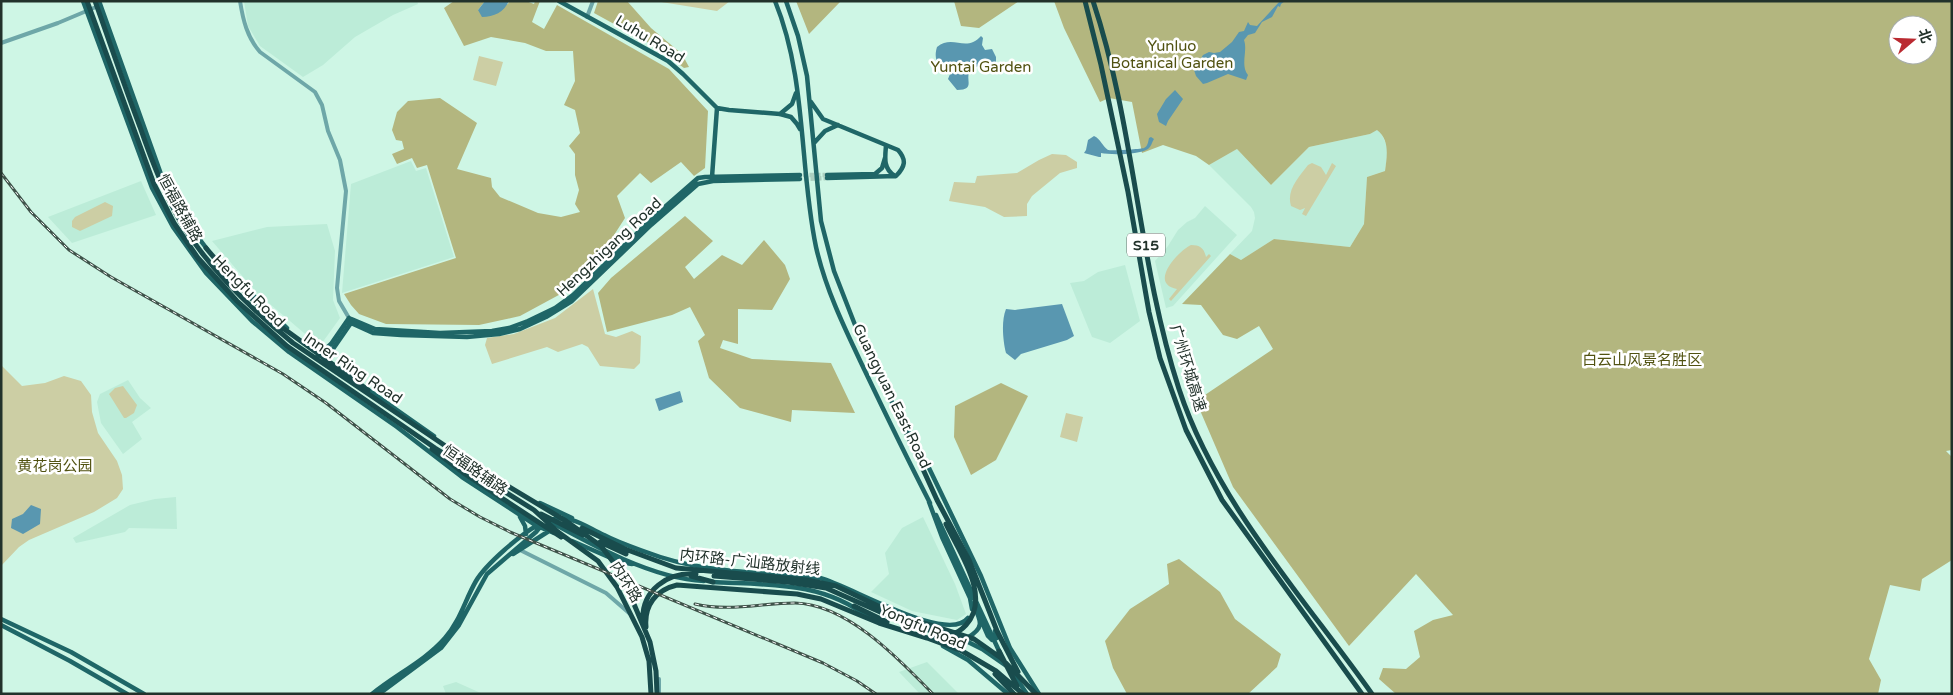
<svg xmlns="http://www.w3.org/2000/svg" width="1953" height="695" viewBox="0 0 1953 695" font-family="'Varela Round','Noto Sans SC',sans-serif">
	<style>
		.built { fill: #bcecd8 }
		.green { fill: #cccea4 }
		.forest { fill: #b3b67f; fill-rule: evenodd }
		.water { fill: #5997b0 }
		.lines { fill: none; stroke-linecap: round; stroke-linejoin: round }
		.major-tunnel { stroke: #accfc0; stroke-width: 4.5; stroke-dasharray: 4.5 2; stroke-linecap: butt }
		.minor { stroke: #6ea7a8; stroke-width: 4 }
		.major { stroke: #1f6667; stroke-width: 4.5 }
		.highway { stroke: #194c4d; stroke-width: 5 }
		.rail-casing { stroke: #3f534a; stroke-width: 3 }
		.rail { stroke: #fff; stroke-width: 1; stroke-dasharray: 4; stroke-linecap: butt }
		.labels { text-anchor: middle; stroke-width: 5; stroke-linejoin: round; paint-order: stroke }
		.shield { fill: #fff; stroke: #64706b; stroke-width: 1 }
		.shield-label { font-size: 14px; font-weight: bold; fill: #22322b }
		.street-label { font-size: 15px; fill: #22322b; stroke: #fff }
		.park-label { font-size: 15px; fill: #515211; stroke: #fff }
	</style>
	<rect width="100%" height="100%" fill="#cef6e5"/>
	<path class="built" d="M244,1H417L418,4L393,15L355,37L323,65L303,77L260,46L248,26Z
		M1377,129L1381,133L1388,148L1385,171L1367,177L1364,224L1350,247L1274,239L1241,260L1230,254L1252,231L1255,218L1254,212L1251,207L1209,165L1237,149L1271,185L1309,147L1370,134Z
		M411,161L416,171L426,168L454,257L342,293L351,184Z
		M141,181L156,215L72,243L48,217Z
		M1205,206L1237,235L1173,306L1166,308L1155,261L1168,246L1178,230L1187,222L1195,218Z
		M327,224L335,251L333,300L340,318L322,343L304,333L257,293L212,241L267,227Z
		M1125,265L1140,321L1110,343L1092,337L1070,283L1084,281L1098,272Z
		M128,380L140,398L151,408L132,422L142,439L123,454L101,423L97,402L100,394Z
		M176,497L177,529L129,528L125,532L76,543L73,538L130,505L155,499Z
		M923,517L955,584L966,614L957,620L912,611L871,592L889,574L885,553L902,528Z
		M927,662L959,694H920L899,672Z
		M456,682L483,694H446L443,686Z"/>
	<path class="green" d="M655,1H730L717,11Z
		M479,56L503,62L496,86L473,80Z
		M1052,154L1066,155L1077,162V168L1060,173L1032,196L1027,204V216L1004,217L985,207L949,201L954,182L975,183L977,176L1017,173L1039,160Z
		M1312,163L1321,167L1326,175L1332,163L1336,166L1306,216L1302,214L1305,208L1300,210L1291,206C1286,190 1299,177 1308,165Z
		M105,202L113,206L112,216L80,231L72,227V221L75,217Z
		M1191,245C1200,245 1204,248 1206,257L1209,254L1211,256L1171,301L1169,299L1177,289C1148,284 1178,251 1191,245Z
		M593,289L605,334L616,337L632,331L641,336L640,363L634,369L600,366L588,347L582,344L558,352L547,347L492,364L485,345L487,338L514,334L555,318Z
		M1,365L22,386L45,383L64,376L81,381L91,395L92,412L98,433L117,461L122,475L123,489L117,498L94,512L29,540L19,547L1,566Z
		M123,386L137,405L134,413L126,418H124L109,394L115,388Z
		M1066,413L1083,417L1077,442L1060,437Z"/>
	<path class="forest" d="M454,1H485L478,10L508,4L509,1H526L534,4L535,1H540L532,22L544,29L557,5L669,69L708,111L705,168L694,176L681,162L651,183L640,173L617,196L625,218L594,266L568,290L520,316L479,325L386,324L359,314L351,305L344,294L456,258L427,165L417,168L412,158L397,164L392,154L404,149L402,141L396,140L392,130L397,112L408,101L440,98L477,123L457,169L491,178L492,187L500,197L538,213L561,217L580,212L575,204L579,190L575,175V154L569,146L580,133L575,110L564,105L575,81L573,51H546L525,43L491,37L464,46L444,8Z
		M598,1H627L651,28L682,54L689,67L684,68L656,47L594,13Z
		M796,1H841L809,34Z
		M954,1H1019L979,28L961,26Z
		M1054,1H1952V450L1946,451L1952,457V560L1922,579L1920,591L1890,585L1869,659L1881,680L1878,694H1396L1379,679L1383,668L1406,669L1420,657L1414,631L1433,620L1453,615L1416,574L1349,646L1233,487L1196,401L1273,349L1259,326L1237,339L1223,335L1201,305L1182,304L1230,254L1241,260L1274,239L1350,247L1364,224L1367,177L1385,171C1387,156 1390,140 1377,130L1370,134L1309,147L1271,185L1237,149L1209,165L1196,156L1163,145L1142,153L1132,102L1109,98L1100,102L1064,28ZM1898,25H1928V55H1898Z
		M685,216L713,241L685,267L694,279L722,255L742,265L764,240L785,265L790,279L772,310L738,309V344L723,340L720,348L752,359L831,363L855,413L792,410L791,422L740,408L709,378L698,341L705,335L690,307L672,315L607,332L598,293L611,278Z
		M1001,383L1028,396L996,460L971,475L954,437L955,406Z
		M1179,559L1220,592L1235,619L1281,654L1277,667L1248,694H1127L1113,668L1105,641L1130,609L1169,584L1167,564Z"/>
	<path class="water" d="M485,1H509C504,12 494,17 482,17L478,10Z
		M1280,1H1285L1281,4L1280,7L1278,6L1272,17L1262,22L1255,33L1248,35L1244,40C1248,51 1240,65 1248,75L1246,80L1228,74L1207,83L1203,84L1196,76L1194,70L1203,55L1209,52L1214,53L1220,52L1232,42L1239,32L1244,31L1248,22L1250,25L1257,26Z
		M981,36L983,38L982,45L985,50L992,49L996,57V62C989,73 980,62 972,69C962,77 978,90 957,90L948,79L950,74L944,64L939,65C935,59 935,54 937,47C953,34 966,53 981,36Z
		M1175,90L1183,99L1168,121L1166,126L1159,122L1157,114L1166,99Z
		M1094,136C1101,139 1102,146 1108,150C1111,151 1142,149 1144,148C1148,146 1148,142 1149,138L1151,137L1154,139C1152,142 1151,147 1148,149C1139,155 1110,155 1101,153V157H1099L1084,153L1086,150L1088,140Z
		M1062,304L1074,336L1067,340L1021,354L1015,360L1006,353C1003,341 1001,321 1006,309L1015,310Z
		M680,391L683,402L659,411L655,399Z
		M31,505L41,509L40,524L23,534L11,528L12,519L23,514Z"/>
	<g class="lines">
		<path class="major-tunnel" d="M803,175H827
			M804,179L827,178"/>
		<path class="minor" d="M240,1C243,20 247,37 260,52L315,92L322,105L328,131L340,160L346,191L337,288L339,301L349,318
			M587,17L593,1
			M1,43L58,23L96,7
			M520,550L606,593L629,613
			M659,679V694"/>
		<path class="major" d="M83,1L152,188L173,227L206,273L252,321L289,352L397,427L462,477L537,526L554,533
			M99,1L162,177L182,216L207,249
			M559,1L668,61L683,74L717,108L729,110L780,114L791,117L797,124L800,129
			M775,1C807,79 799,166 816,247C826,291 846,331 865,371C886,415 908,460 930,503
			M786,1L798,36L807,76L821,221L834,271L857,330L902,423L910,434L929,468L981,576L1010,648L1039,694
			M811,102L823,119L898,150C907,160 905,167 896,176
			M780,114L792,104L796,93
			M814,143L825,131L838,125
			M886,146C885,157 883,169 895,176
			M827,175L875,174L882,168L885,158
			M712,177L717,108
			M827,178L896,176
			M230,273L287,328
			M349,318L351,323L373,333L401,335L467,337L499,334L520,329L546,317L572,301L651,225L698,184L713,181L800,179
			M349,318L375,329L440,333L492,331L509,328L528,321L555,308L573,295L658,213L698,178L705,177L800,175
			M317,357L331,344L349,318
			M324,362L351,323
			M367,389L434,436
			M458,466L487,484
			M929,502L942,537L970,598L972,609
			M540,503L572,518
			M936,515L1000,653
			M520,517L525,526L526,534
			M547,520C592,545 653,579 704,581
			M550,520C571,514 586,527 604,535C617,542 632,547 646,552C702,574 762,572 820,578C849,585 947,645 968,618
			M572,541L620,562L632,564
			M513,554L549,531
			M712,582C768,585 823,581 869,618
			M1,619L71,652L144,694
			M981,620L988,636L992,640L997,638L995,631
			M1,625L70,661L127,694
			M960,638L982,649L1005,665
			M967,638C985,628 981,621 974,606
			M943,646L968,660L1008,694
			M1012,672L1027,694
			M372,694C395,675 425,661 445,638C460,621 465,600 476,581C486,564 521,534 538,525
			M379,694L441,648L459,625L487,574L536,532L540,527"/>
		<path class="highway" d="M87,1L154,184L174,223L198,258L237,301L287,346L435,448L534,510L558,532L598,561L617,587L642,637L649,661L651,694
			M95,1C110,43 124,85 140,127C151,159 163,191 180,221C208,268 251,309 293,343L481,470L566,521L601,546L620,571L650,642L656,671L657,694
			M1085,1L1101,65L1128,192L1149,312L1160,358L1186,430L1222,500L1362,694
			M1093,1C1135,127 1138,263 1179,389C1216,502 1304,598 1372,694
			M206,248L234,281L276,323L368,390
			M902,423L937,500L969,560L997,631L1018,672
			M432,449L465,474L561,537
			M541,514L583,535
			M582,528L625,549L676,568L807,580L836,586L895,614L974,639L1001,658L1036,694
			M600,542L626,554
			M691,576L713,582
			M714,576L788,582L826,588L905,623L963,640
			M854,606L887,622
			M643,621C641,590 668,572 696,574
			M646,627C644,605 656,590 677,585L797,594L821,599L879,623L927,638L962,651L996,671L1023,694
			M931,638C944,638 956,636 966,625C992,597 959,552 946,524
			M999,651L1017,686
			M995,674L1014,694"/>
		<defs>
			<path id="rail" d="M1,173L31,212L69,250L111,277L283,374L326,403L450,499L480,517L510,532L823,663L857,681L876,694
				M695,604C729,612 761,603 795,603C847,604 899,659 933,694"/>
		</defs>
		<use href="#rail" class="rail-casing"/>
		<use href="#rail" class="rail"/>
	</g>
	<g class="labels">
		<rect class="shield" x="1127" y="233.5" width="38" height="23" rx="4"/>
		<g class="shield-label">
			<text x="1146" y="250">S15</text>
		</g>
		<g class="street-label">
			<text transform="translate(650 39) rotate(31)" y="5">Luhu Road</text>
			<text transform="translate(180 208) rotate(61)" y="5">恒福路辅路</text>
			<text transform="translate(609 247) rotate(-43)" y="5">Hengzhigang Road</text>
			<text transform="translate(249 291) rotate(45)" y="5">Hengfu Road</text>
			<text transform="translate(353 368) rotate(34)" y="5">Inner Ring Road</text>
			<text transform="translate(1188 368) rotate(73)" y="5">广州环城高速</text>
			<text transform="translate(892 396) rotate(64)" y="5">Guangyuan East Road</text>
			<text transform="translate(475 470) rotate(35)" y="5">恒福路辅路</text>
			<text transform="translate(750 562) rotate(6)" y="5">内环路-广汕路放射线</text>
			<text transform="translate(626 582) rotate(58)" y="5">内环路</text>
			<text transform="translate(923 627) rotate(23)" y="5">Yongfu Road</text>
		</g>
		<g class="park-label">
			<text x="1172" y="51">Yunluo<tspan x="1172" dy="17">Botanical Garden</tspan></text>
			<text x="981" y="72">Yuntai Garden</text>
			<text x="1642" y="365">白云山风景名胜区</text>
			<text x="55" y="471">黄花岗公园</text>
		</g>
	</g>
	<rect width="1953" height="695" fill="none" stroke="#22322b" stroke-width="5"/>
	<g transform="translate(1913 40) rotate(71)"><circle r="24" fill="#ffffff" stroke="#a7adaa"/>
	<path d="M0-4L9 19L0 12L-9 19Z" fill="#ba2a31"/>
	<text y="-8" font-size="14" font-weight="bold" text-anchor="middle" fill="#22322b">北</text>
	</g>
</svg>
